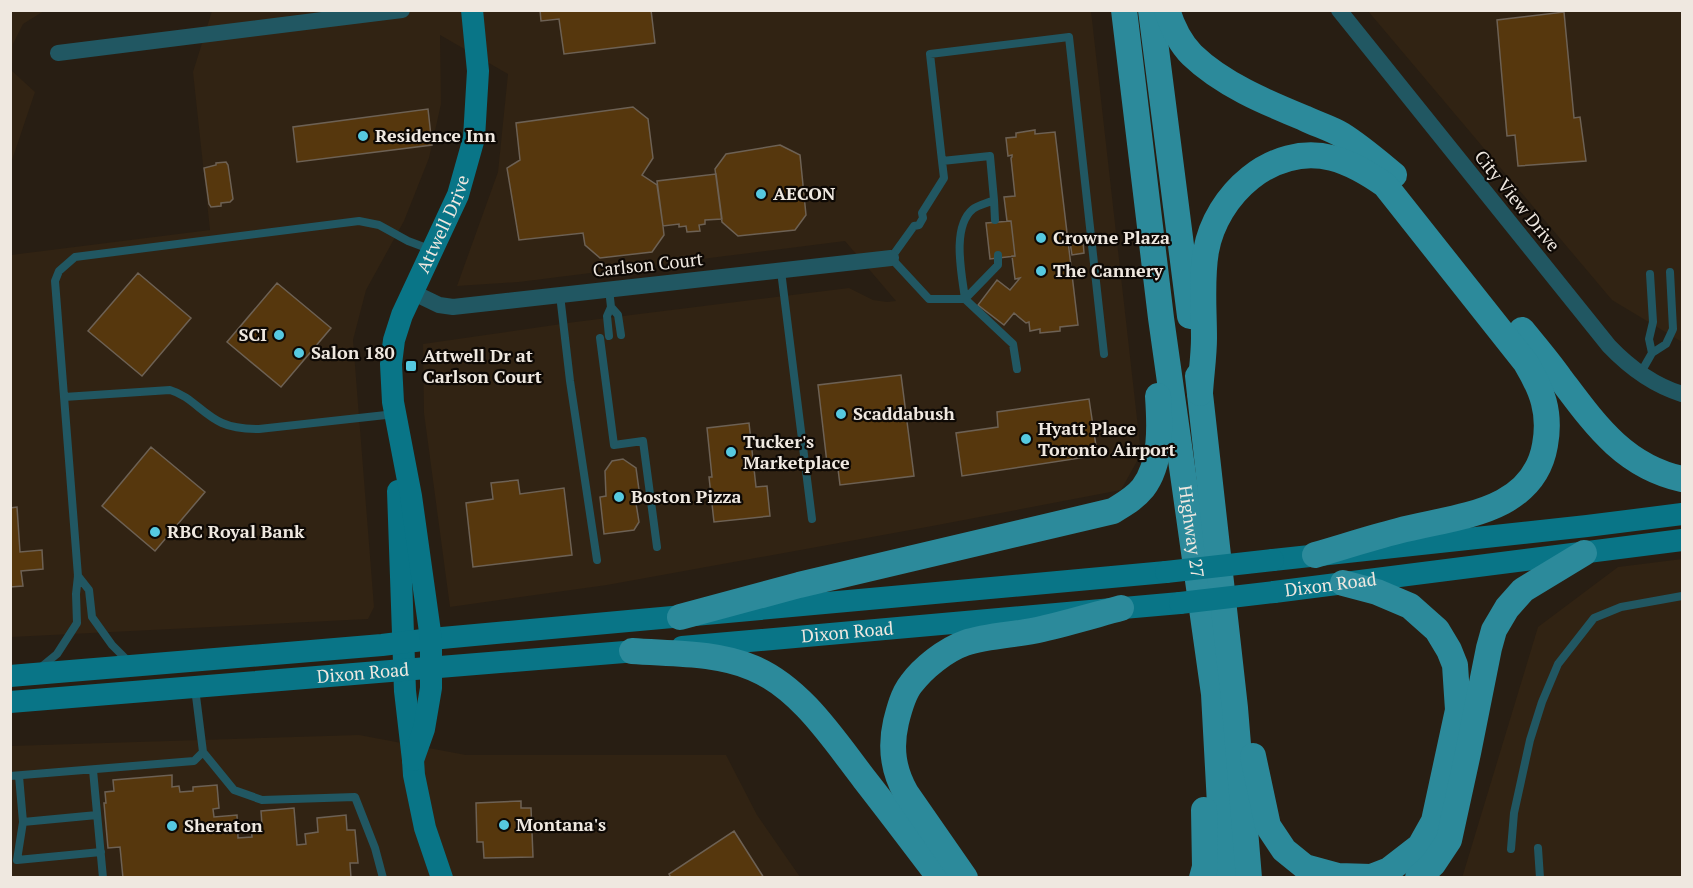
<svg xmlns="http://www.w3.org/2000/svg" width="1693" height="888" viewBox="0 0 1693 888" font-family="'PT Serif',serif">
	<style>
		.built { fill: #312313 }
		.building { fill: #56370d; stroke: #6d6154; stroke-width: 1.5 }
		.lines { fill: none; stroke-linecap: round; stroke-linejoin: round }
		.lane { stroke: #215762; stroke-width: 8 }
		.street { stroke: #215762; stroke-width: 16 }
		.secondary { stroke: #097587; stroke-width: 22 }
		.primary { stroke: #2c8a9b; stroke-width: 26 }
		.secondary-bridge { stroke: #097587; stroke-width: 22 }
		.poi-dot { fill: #56c9e0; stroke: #0e0905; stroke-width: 2 }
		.labels { text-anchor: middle; stroke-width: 4.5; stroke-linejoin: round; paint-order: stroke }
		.poi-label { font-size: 18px; font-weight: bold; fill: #efe8e0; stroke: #0e0905; text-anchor: start }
		.street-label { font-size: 18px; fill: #efe8e0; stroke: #0e0905 }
	</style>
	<rect width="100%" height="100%" fill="#281e13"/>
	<path class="built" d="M11,10L44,11L23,24L13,44L12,71L35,92L11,163Z
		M212,11H1091L1141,454L1121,490L927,527L607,585L450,607L424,413L423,344L575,322L849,288L873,300L887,302L896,301L845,241L519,282L457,286L498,172L508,74L440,35L441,104L429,158L404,221L366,290L353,340L374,607L368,619L11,637V255L210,230L193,72Z
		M1368,11H1682V342L1612,300Z
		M1682,559V877L1462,878L1538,627L1618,567Z
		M359,735L466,755H726L757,815L800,877H11L10,746Z"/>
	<path class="building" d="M540,10H651L655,43L564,54L559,19L541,21Z
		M1564,12L1574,118L1580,117L1586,161L1518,166L1515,135L1507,136L1497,20Z
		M633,107L648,119L653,158L642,175L657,185L663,226L664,235L652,252L600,258L585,245L583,233L519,240L507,168L520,160L516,123Z
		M428,109L432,145L297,162L293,127Z
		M1035,130V134L1055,132L1078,325L1060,327V331L1040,333V329L1030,331L1029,322L1026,323L1014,313L1004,325L978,305L997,280L1010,290L1020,278L1015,279L1012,256H1015L1011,221H1007L1004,197L1015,196L1011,158L1012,157V155L1008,156L1006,138L1016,137V133Z
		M780,145L800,155L806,215L795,230L738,236L722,222L715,169L726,154Z
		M226,162L228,165L233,199L230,202L221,203V206L211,207L209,204L204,168L216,165V163Z
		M716,174L722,219L705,220V224L699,225L700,231L687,232L686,226L679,227V224L663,226L657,181Z
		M1011,221L1015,256L990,259L986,223Z
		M1083,241L1084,253L1072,255L1070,242Z
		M138,273L191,318L142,376L88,331Z
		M277,283L331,328L281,387L227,342Z
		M901,375L914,476L840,485L837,461L827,463L818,385Z
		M1089,399L1096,446L1085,447L1087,457L962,476L956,433L998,427L997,412Z
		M749,423L756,487L767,486L770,516L714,522L709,477H712L707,428Z
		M151,447L205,492L155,551L102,506Z
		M623,459L636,468L639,490L634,491L639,522L634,530L604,534L600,497L606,496L605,471L612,461Z
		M518,480L520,494L564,488L572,555L473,567L466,503L493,499L491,483Z
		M17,507L20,552L42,550L43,569L21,571L23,586L10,587V508Z
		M172,775V787L179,786L180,792L193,791V787L217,785L219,808L213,809L214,817L237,815L238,838L252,837L251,825H262L261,811L294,808L297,845L306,844L305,834L318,832L317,818L346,815L347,830H355L358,863H350L351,878H123L120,847L108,848L104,803H106L105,792L114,791L113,780Z
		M521,801V808H531L533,857L484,858L483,842H477L476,803Z
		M734,831L764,878H671L669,874Z"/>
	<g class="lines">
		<path class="lane" d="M942,161L930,54L1069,37L1104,354
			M994,200L995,220
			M781,271L812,519
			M1650,274L1653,322L1649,339L1652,353
			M609,289L611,307L607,316L609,336
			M560,295L570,381L597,560
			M965,299C962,275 951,227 973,209C978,205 988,203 994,200L990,156L942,161L944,178L922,213L923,218L919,225L914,226L891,258L929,299H965L1013,344L1017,369
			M965,299L998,265V255
			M611,307L618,315L621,335
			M600,338L614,445L643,441L657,547
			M1640,374L1652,353L1666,344L1673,329L1670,272
			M64,397L170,390C191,396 202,414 222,423C233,428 246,429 259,429L395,414
			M78,576L89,590L92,617L112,645L130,663
			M40,668L57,654L77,623L76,594L78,576L55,281L59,271L75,257L359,221L379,225L408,241L432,250
			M195,688L203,752L234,790L262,800L355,797L375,848L383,878
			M93,770L103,878
			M10,776L194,761L203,752
			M19,776L23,822L97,815
			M23,822L17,860L101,852
			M1538,848L1540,878
			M1511,849L1514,813L1530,740L1542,702L1558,664L1594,618L1621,607L1682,596"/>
		<path class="street" d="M1339,10L1609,346C1630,368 1653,385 1682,394
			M58,53L402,10
			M412,292L439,305L453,307L891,258"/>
		<g class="secondary">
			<path d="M398,491L405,691L413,760L414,775L425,828L442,878"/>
			<path d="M1273,560L1587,526L1682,514"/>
			<path id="s1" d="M1274,592L1682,540"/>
			<path id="s2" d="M682,647L1180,603"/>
			<path d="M10,676L382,645L431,639L1166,572"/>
			<path id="s3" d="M10,702L649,650"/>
			<path id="s4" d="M413,760L424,729L431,688V639L411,496L393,402L391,364L394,340L402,315L458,195L474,138L478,71L472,10"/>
		</g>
		<g class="primary">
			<path id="s5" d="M1124,10L1161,318L1214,694L1224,878"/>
			<path d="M1151,10L1190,316"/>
			<path d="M1167,10C1172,26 1180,43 1192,55C1222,84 1265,102 1304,118C1316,124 1330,128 1342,135C1361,147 1377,161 1394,175"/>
			<path d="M1522,330C1535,346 1548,361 1560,378C1594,423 1623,466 1682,479"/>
			<path d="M1198,376L1235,708L1249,878"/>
			<path d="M1200,393C1201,375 1204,356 1204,338C1204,309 1201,279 1206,251C1216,195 1272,143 1332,158C1351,163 1368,173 1385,185L1526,363C1542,390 1551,412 1545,445C1533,515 1453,516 1398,531C1370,538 1343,547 1315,555"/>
			<path d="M680,617L799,585L1113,511C1124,504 1135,498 1143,488C1162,463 1160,425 1158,396"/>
			<path d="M632,651C671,654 716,652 753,668C801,688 834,740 865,780C890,812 915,845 940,878"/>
			<path d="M1253,756L1268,826L1284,850L1305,867L1338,876L1371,877L1389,870L1420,846L1434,821L1458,710L1455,665L1449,650L1437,630L1410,606L1377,592L1343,583"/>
			<path d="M965,878L906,793C893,770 890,748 896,722C899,710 903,694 911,684C923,668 945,650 965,643C989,635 1017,635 1042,629C1068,623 1095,615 1121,608"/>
			<path d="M1202,878L1205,867L1204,810"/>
			<path d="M1418,878L1433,864L1449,840L1468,753L1489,648L1494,630L1507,608L1523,590L1584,553"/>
		</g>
		<path class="secondary-bridge" d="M1166,572L1273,560
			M1180,603L1274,592"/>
	</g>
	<g class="poi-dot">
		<circle cx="363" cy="136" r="6"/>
		<circle cx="761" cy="194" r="6"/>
		<circle cx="1041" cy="238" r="6"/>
		<circle cx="1041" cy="271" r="6"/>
		<circle cx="279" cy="335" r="6"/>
		<circle cx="299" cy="353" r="6"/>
		<rect x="405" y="360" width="12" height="12" rx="3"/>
		<circle cx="841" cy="414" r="6"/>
		<circle cx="1026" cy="439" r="6"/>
		<circle cx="731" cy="452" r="6"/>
		<circle cx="619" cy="497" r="6"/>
		<circle cx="155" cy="532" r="6"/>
		<circle cx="504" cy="825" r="6"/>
		<circle cx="172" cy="826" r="6"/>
	</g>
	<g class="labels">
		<g class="poi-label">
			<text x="375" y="142">Residence Inn</text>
			<text x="773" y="200">AECON</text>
			<text x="1053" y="244">Crowne Plaza</text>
			<text x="1053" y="277">The Cannery</text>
			<text x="267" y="341" text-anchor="end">SCI</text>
			<text x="311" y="359">Salon 180</text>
			<text x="423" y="362">Attwell Dr at<tspan x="423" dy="21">Carlson Court</tspan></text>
			<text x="853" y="420">Scaddabush</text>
			<text x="1038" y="435">Hyatt Place<tspan x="1038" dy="21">Toronto Airport</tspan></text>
			<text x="743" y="448">Tucker's<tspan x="743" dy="21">Marketplace</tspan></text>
			<text x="631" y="503">Boston Pizza</text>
			<text x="167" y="538">RBC Royal Bank</text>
			<text x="516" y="831">Montana's</text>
			<text x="184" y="832">Sheraton</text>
		</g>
		<g class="street-label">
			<text transform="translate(1517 201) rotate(51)" y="6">City View Drive</text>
			<text dy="6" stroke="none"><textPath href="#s4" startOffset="552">Attwell Drive</textPath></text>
			<text transform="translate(648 265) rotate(-6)" y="6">Carlson Court</text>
			<text dy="6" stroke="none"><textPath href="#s5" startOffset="526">Highway 27</textPath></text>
			<text dy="6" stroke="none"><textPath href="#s1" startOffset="57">Dixon Road</textPath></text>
			<text dy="6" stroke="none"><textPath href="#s2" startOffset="166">Dixon Road</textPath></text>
			<text dy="6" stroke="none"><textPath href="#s3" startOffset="354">Dixon Road</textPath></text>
		</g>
	</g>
	<rect width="1693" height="888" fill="none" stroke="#efe8e0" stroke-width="24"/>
</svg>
